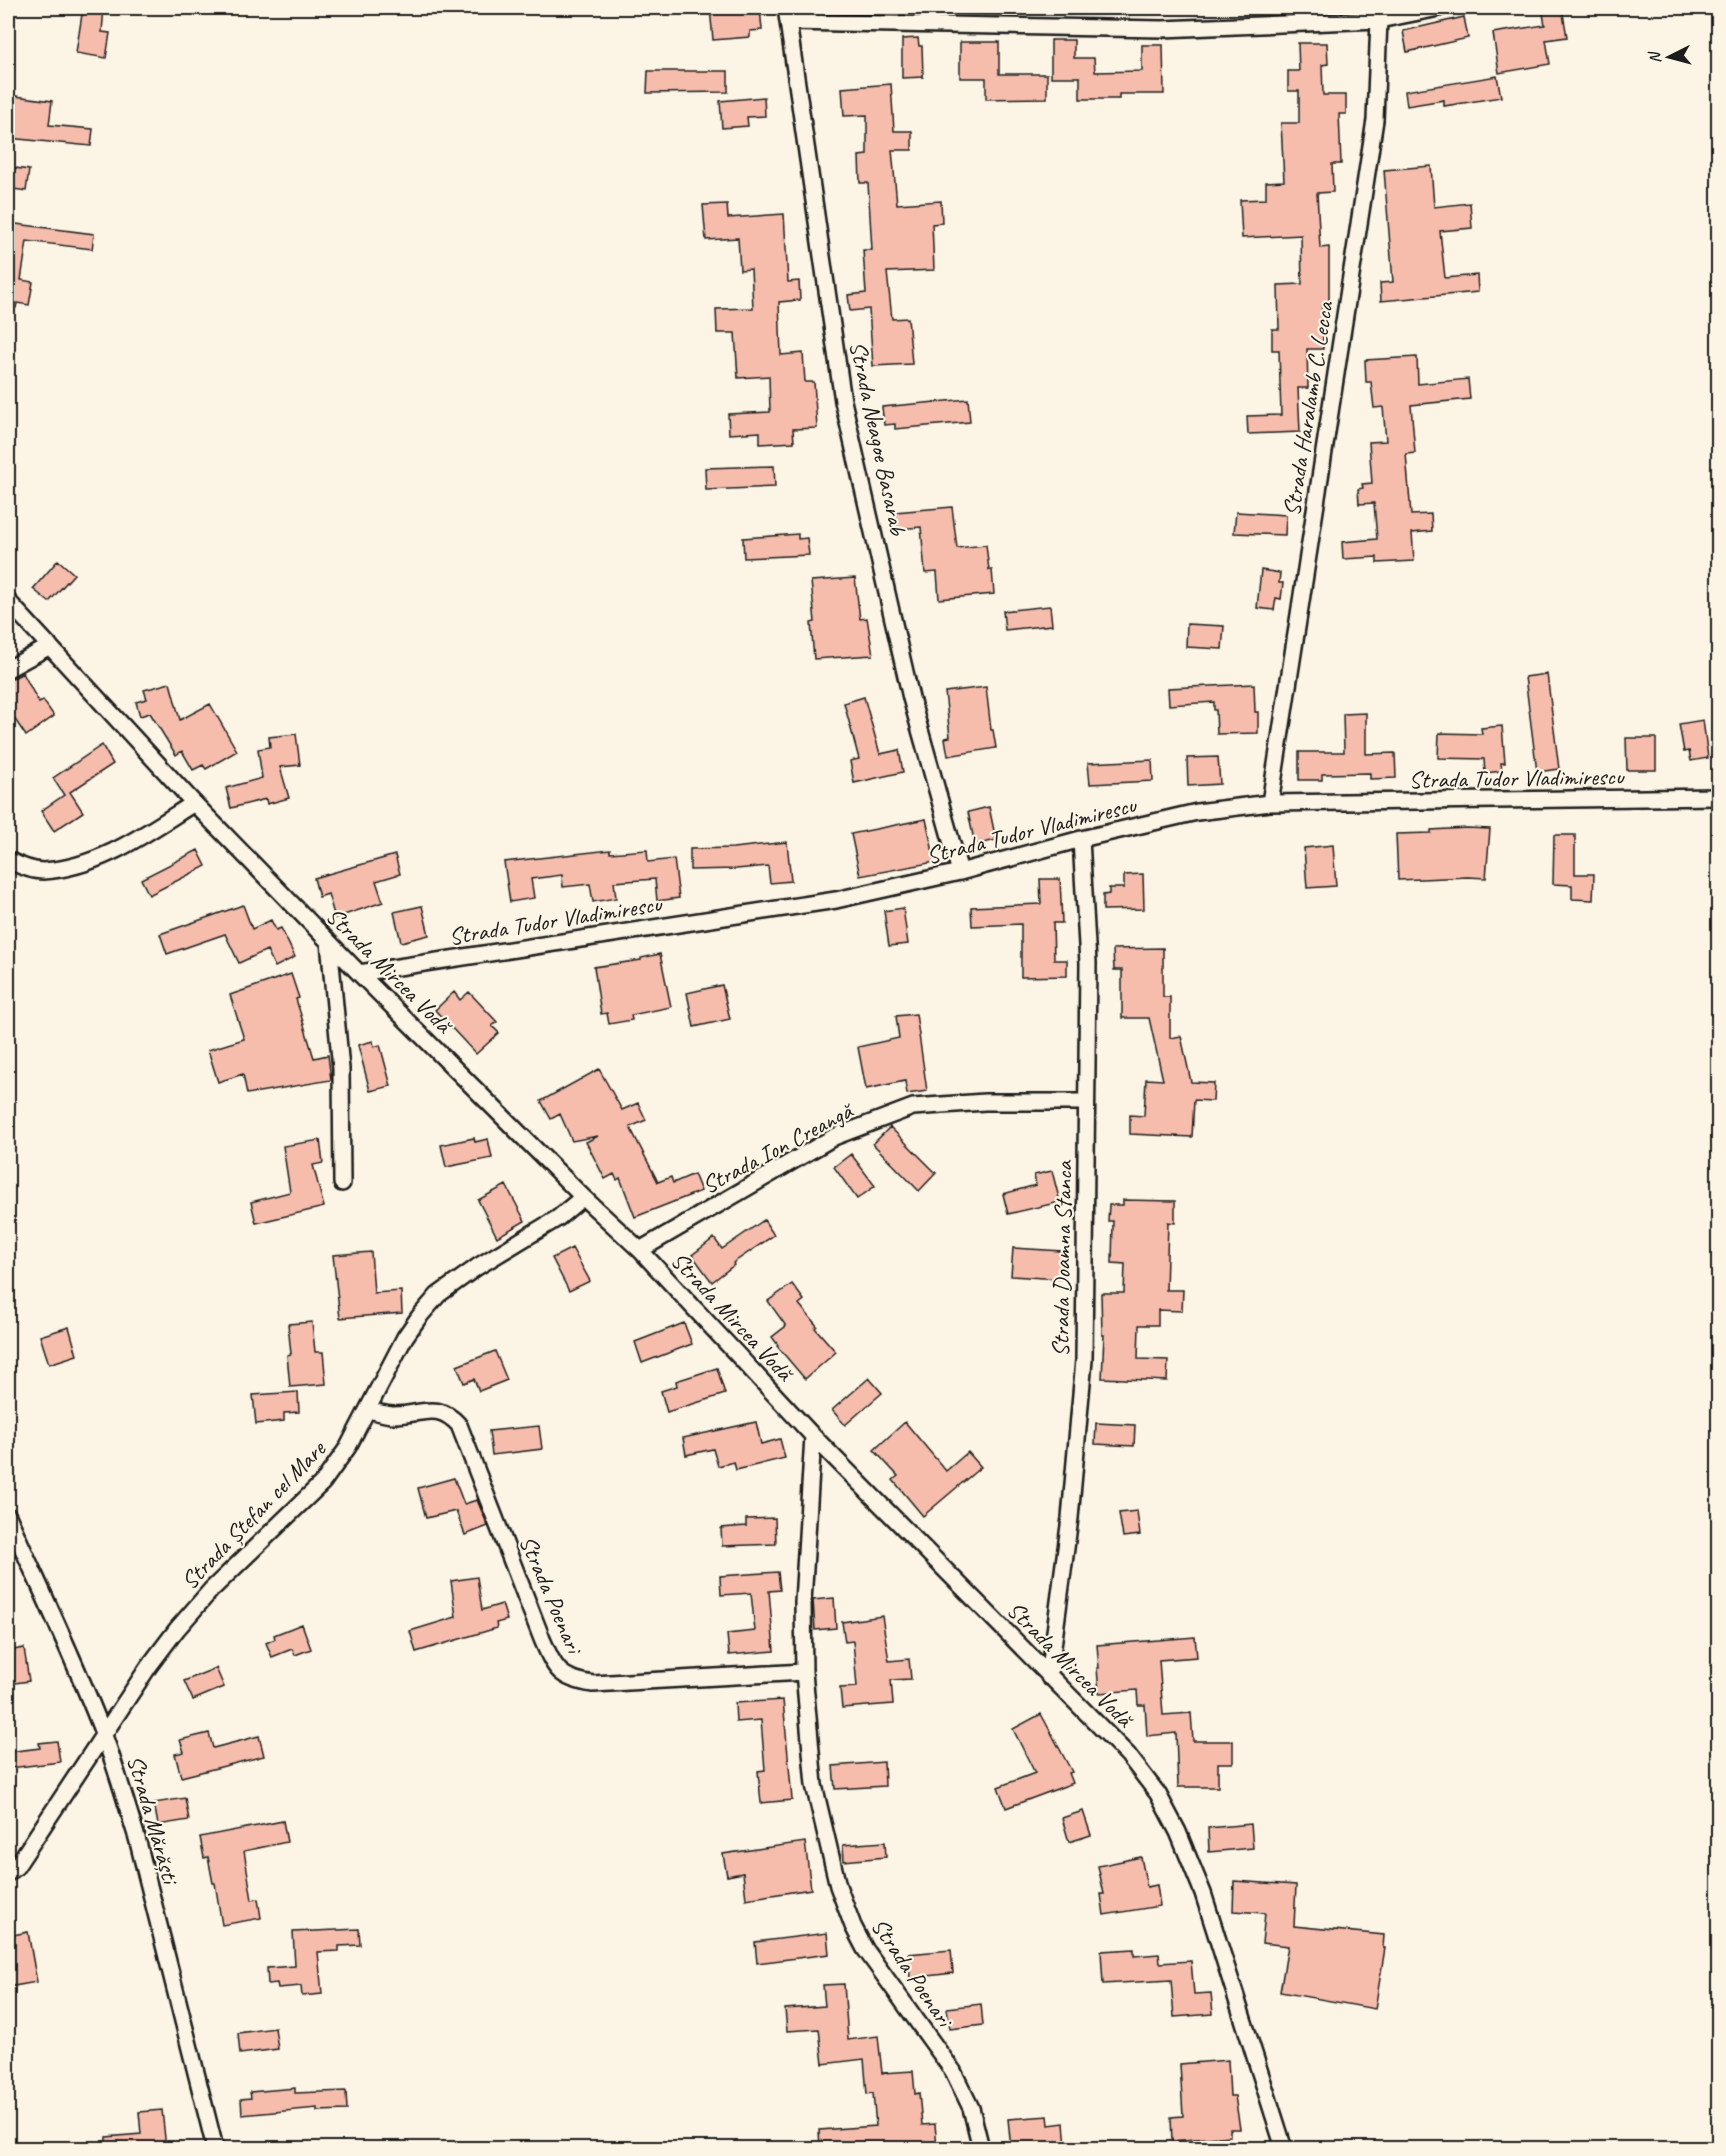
<svg xmlns="http://www.w3.org/2000/svg" width="1726" height="2156" viewBox="0 0 1726 2156" font-family="Caveat,sans-serif">
	<style>
		.building { fill: #f6bdad; stroke: #1c1c1c; stroke-width: 1.5 }
		.lines { fill: none; stroke-linecap: round; stroke-linejoin: round }
		.street-casing { stroke: #1c1c1c; stroke-width: 20 }
		.street { stroke: #fcf5e5; stroke-width: 15 }
		.labels { text-anchor: middle; stroke-width: 4.5; stroke-linejoin: round; paint-order: stroke }
		.street-label { font-size: 24px; fill: #1c1c1c; stroke: #fcf5e5 }
	</style>
	<rect width="100%" height="100%" fill="#fcf5e5"/>
	<filter id="ink" filterUnits="userSpaceOnUse"><feTurbulence type="fractalNoise" baseFrequency=".0167" numOctaves="2"/><feDisplacementMap in="SourceGraphic" scale="12" xChannelSelector="R" yChannelSelector="G"/><feConvolveMatrix kernelMatrix="1 2 1 2 8 2 1 2 1" color-interpolation-filters="sRGB"/></filter>
	<g filter="url(#ink)">
		<path class="building" d="M83,8H104L102,32L110,33L106,58L76,53Z
			M710,8H760L762,30L750,31V37L713,40Z
			M1542,8H1562L1567,37L1546,40L1550,64L1499,73L1493,33L1545,25Z
			M1464,17L1468,38L1407,52L1403,31Z
			M918,38L919,46H922L923,77L902,78V39Z
			M1051,40H1074V58H1094L1095,72L1142,71V45H1163L1164,94H1119V99H1080V77H1051Z
			M960,42H999V74H1047V98L986,99V78H960Z
			M1298,43H1327L1328,64L1322,65L1323,95H1346V114H1339L1341,164H1332L1333,192L1317,193L1320,248L1329,247V306H1322L1323,349H1307L1308,388H1298L1300,432L1248,434L1247,416L1281,415L1279,350H1272V329H1279L1278,285L1302,284L1301,235L1242,238L1240,200L1266,199V182L1284,181L1281,123H1299V91H1288V71H1299Z
			M648,71H728V92L647,93Z
			M1497,76L1501,97L1444,106V100L1407,106L1405,91Z
			M891,84L894,131H912V150H892L897,204L941,201L942,223L932,224L934,270L887,272L892,319L908,318L912,364L873,366L869,309L850,311L848,295L866,293L863,250H872L868,183H860L859,156L867,155V115L844,116L842,88Z
			M8,95L52,101L49,125L93,129L91,146L8,138Z
			M764,97L765,116L747,117L748,126L722,128L720,101Z
			M1431,166L1434,207L1470,203L1472,228L1440,231L1445,278L1477,275L1478,292L1381,301L1380,283L1393,282L1384,170Z
			M8,167L29,170L26,191L8,188Z
			M727,204L728,218L784,214L788,282L799,281L800,300L779,302L781,355L803,353L805,382H814L817,428L793,429L794,442L760,444V432L729,434L728,414L770,412L769,376L738,378L735,333H717L716,309L753,308L751,269L740,270L738,238L706,240L703,205Z
			M8,223L94,234L92,249L27,241L21,280L33,282L29,305L17,303L16,308L8,307Z
			M1417,357L1418,384L1468,379L1470,399L1411,405L1415,453L1406,454L1411,515L1431,514L1432,531L1412,533L1414,561L1377,563V557L1343,559L1342,542L1377,539L1374,503L1359,504L1358,489L1363,488L1362,484L1372,483L1369,442L1386,441L1383,407L1374,408L1371,382H1366L1365,360Z
			M968,399L970,422L895,429V424L884,425L882,407Z
			M774,466L775,487L706,490L705,468Z
			M952,507L957,548L986,545L989,570H992L994,594L939,599L937,572L925,573L921,527L897,529L895,512Z
			M1236,512L1286,515L1285,535L1234,533Z
			M798,534V539L807,538L809,555L744,558L743,538Z
			M58,560L74,574L49,602L33,589Z
			M1261,570L1280,573L1279,583H1283L1281,599L1276,598L1274,610L1257,608Z
			M855,578L860,619L867,618L873,655L814,659L811,623L815,622L811,581Z
			M1050,606L1052,625L1005,630L1003,611Z
			M1187,624L1224,626L1222,649L1186,647Z
			M23,673L39,703L43,700L54,716L26,736L8,709V681Z
			M1547,674L1559,769L1537,772L1525,677Z
			M170,683L180,720L210,704L237,751L206,769L203,765L193,770L182,751L176,755L150,713L140,716L136,702L147,699L144,690Z
			M1254,684L1255,712H1258V733L1217,734L1216,710H1214V702L1169,705L1168,688Z
			M986,687L991,730H993L996,748L948,756L945,738L950,737L945,692Z
			M864,697L880,754L899,750L903,772L854,783L850,761L859,759L844,703Z
			M1366,713V754L1395,753L1396,778L1370,779V773L1322,774V780H1299V752H1344L1343,714Z
			M1703,720L1708,758L1691,761L1689,751L1684,752L1679,724Z
			M1502,726L1505,763H1501L1502,771L1485,773L1484,759L1438,758L1439,733L1482,734L1481,728Z
			M296,734L300,765L280,767L289,798L267,804L266,799L231,808L226,788L262,778L258,749L270,747L269,737Z
			M1626,738H1656V770H1627Z
			M102,745L113,764L70,792L83,812L54,831L41,811L64,795L53,778Z
			M1218,757L1220,784L1188,786L1187,758Z
			M1152,760L1153,781L1090,784L1088,763Z
			M989,807L996,840L975,845L968,812Z
			M926,819L935,862L860,876L851,834Z
			M1467,828L1490,829L1486,878L1468,877L1398,880L1396,834L1431,833V830Z
			M1554,835H1575V874H1594L1593,900L1572,899V885L1553,884Z
			M787,842L791,881L770,883L768,866L736,869L690,870V849L733,848Z
			M1333,845L1336,886L1307,888L1304,848Z
			M198,850L206,866L149,895L141,879Z
			M610,850V853L647,850L648,862L674,859L679,898L657,901L655,879L614,882L616,898L593,902L590,884L563,887L562,875L531,879L534,898L510,902L504,862Z
			M395,855L400,874L376,881L383,902L335,918L328,894L319,897L314,878Z
			M1143,874L1144,909L1103,910V895L1109,894V888H1124V875Z
			M1040,879H1060L1062,923H1053L1054,960H1067V976L1021,977V924L972,926L971,907L1041,904Z
			M243,905L252,929L271,920L276,930L281,928L295,957L275,967L267,950L239,963L225,934L167,954L160,934Z
			M422,906L429,935L401,942L394,912Z
			M903,908L908,944L889,946L884,911Z
			M1163,948V997H1170V1038L1181,1036L1191,1082L1214,1083L1213,1101L1194,1100L1192,1137L1130,1134V1115L1144,1116L1146,1079L1163,1080L1149,1018H1122V970H1114L1113,949Z
			M660,954L671,1007L631,1015L632,1020L609,1024L607,1013L601,1014L594,967L641,960V958Z
			M291,974L299,998L296,999L314,1058L328,1055L331,1080L247,1094L243,1074L218,1082L208,1050L244,1039L230,995Z
			M722,985L730,1019L694,1027L687,993Z
			M454,992L460,1000L469,992L497,1022L492,1026L499,1033L476,1054L435,1010Z
			M916,1014L927,1091L907,1094L905,1081L866,1089L858,1047L899,1038L896,1016Z
			M373,1041L374,1047L380,1045L391,1086L370,1091L358,1045Z
			M599,1069L622,1110L638,1103L646,1120L630,1127L658,1182L671,1177L673,1183L694,1174L701,1191L635,1217L620,1178L617,1180L614,1174L605,1179L586,1142L598,1136L572,1141L560,1114L551,1119L541,1101Z
			M890,1127L936,1173L919,1191L873,1144Z
			M474,1138L475,1142L488,1139L492,1158L446,1167L441,1145Z
			M320,1140L323,1163L313,1165L324,1207L256,1223L251,1202L290,1192L283,1146Z
			M851,1154L875,1186L857,1199L834,1167Z
			M1052,1171L1060,1202L1008,1214L1003,1194L1036,1185L1034,1175Z
			M506,1185L525,1221L497,1237L478,1200Z
			M1123,1200L1175,1201V1223L1168,1222L1166,1290H1183L1182,1311L1158,1310V1325H1139L1138,1359L1168,1360L1167,1381L1102,1378L1104,1335H1102L1101,1293H1124L1125,1264L1112,1263L1113,1221H1108L1109,1205H1123Z
			M764,1220L774,1235L733,1263L734,1265L712,1282L692,1255L714,1238L722,1249Z
			M572,1248L590,1281L569,1291L552,1258Z
			M1013,1248L1062,1251L1060,1279L1011,1276Z
			M371,1252L374,1293L401,1291L402,1313L340,1318L333,1255Z
			M792,1284L804,1300L799,1304L817,1326L815,1328L836,1352L805,1379L777,1346L778,1345L772,1337L786,1326L768,1301Z
			M312,1322L315,1352H323L326,1384L290,1387L287,1355L291,1354L288,1324Z
			M684,1323L692,1344L642,1363L635,1342Z
			M69,1327L77,1355L49,1364L40,1336Z
			M495,1351L507,1380L479,1391L474,1379L464,1383L457,1366Z
			M717,1368L725,1394L667,1412L661,1391L677,1386L676,1381Z
			M869,1378L882,1393L845,1425L832,1410Z
			M298,1392L299,1412L284,1413V1421L256,1424L253,1395Z
			M756,1422L761,1444L780,1439L785,1458L736,1470L734,1462L718,1466L713,1449L686,1455L683,1438Z
			M905,1422L946,1471L968,1452L981,1467L923,1516L893,1480L898,1476L874,1450Z
			M1096,1423L1135,1425L1134,1446L1095,1444Z
			M539,1426L542,1449L492,1455L489,1431Z
			M454,1478L464,1504L477,1500L488,1526L465,1535L456,1511L426,1518L418,1488Z
			M1137,1511L1140,1535L1123,1537L1119,1513Z
			M775,1518L776,1544L722,1546L721,1528L746,1526V1519Z
			M778,1572L780,1590L769,1591L774,1651L729,1655L727,1634L755,1631L751,1593L721,1595L720,1576Z
			M477,1577L482,1610L502,1604L507,1620L496,1623L497,1628L416,1652L410,1631L456,1617L451,1581Z
			M834,1598L836,1628L815,1630L813,1600Z
			M882,1616L889,1661L909,1659L911,1679L891,1680L893,1704L842,1708L840,1688L857,1687L853,1641L845,1642L842,1622Z
			M302,1624L311,1649L295,1655L292,1649L272,1657L266,1643L275,1639L274,1635Z
			M1195,1637L1197,1657L1159,1660L1163,1715L1191,1713L1193,1741H1233V1763H1218V1787H1178L1176,1733L1147,1736L1145,1705H1138L1137,1690L1099,1693L1097,1668H1099L1097,1645Z
			M24,1648L29,1681L8,1684V1651Z
			M216,1668L224,1687L193,1700L184,1681Z
			M783,1700L792,1800L761,1803L758,1771L765,1770L761,1720L736,1722L735,1703Z
			M1041,1714L1072,1772L1069,1773L1073,1783L1006,1808L998,1787L1035,1773L1013,1729Z
			M209,1733L213,1748L259,1736L264,1756L181,1777L175,1754L184,1752L180,1740Z
			M57,1741L60,1762L10,1768L8,1752L40,1748L39,1743Z
			M884,1762L885,1786L835,1789L833,1766Z
			M185,1798L189,1820L158,1825L154,1803Z
			M1083,1811L1091,1835L1069,1842L1062,1818Z
			M283,1821L287,1842L244,1851L252,1900L258,1899L261,1918L222,1925L215,1883H213L208,1857L204,1858L200,1837Z
			M1251,1824L1253,1848L1209,1852L1208,1828Z
			M805,1842L811,1889L746,1899L743,1873L727,1876L723,1854Z
			M885,1842L886,1857L844,1861L843,1845Z
			M1141,1857L1147,1887L1157,1885L1160,1906L1104,1915L1101,1894H1104L1098,1866Z
			M1234,1881L1296,1885L1294,1926L1384,1935L1383,1948H1385L1375,2009L1280,1992L1288,1946L1262,1943L1265,1913L1233,1911Z
			M359,1929L360,1945L339,1946V1951L318,1952L322,1994L302,1996L301,1986L278,1988L277,1983L268,1984L267,1968L295,1966L293,1932Z
			M28,1932L37,1982L8,1987V1936Z
			M827,1933L829,1954L757,1963L755,1942Z
			M1134,1949V1956L1159,1954L1160,1963L1191,1961L1194,1994L1211,1993L1213,2014L1174,2017L1171,1980L1103,1984L1101,1951Z
			M951,1950L953,1973L910,1978L908,1954Z
			M844,1984L848,2040L878,2036L882,2073L913,2071L915,2094L919,2093L922,2125L935,2124L937,2148H884V2146L820,2148L819,2130L876,2126L873,2093L867,2094L864,2059L823,2064L819,2029L787,2031L785,2009L825,2006L823,1985Z
			M981,2004L983,2025L950,2029L947,2008Z
			M275,2028L278,2049L240,2054L238,2033Z
			M1228,2060L1230,2096H1235L1240,2129H1230V2136L1172,2141L1171,2117L1183,2116L1180,2064Z
			M295,2088V2093L346,2091L347,2110L317,2111V2108L242,2115L241,2099L251,2098L250,2092Z
			M162,2110L166,2148H106V2137L141,2134L139,2112Z
			M1048,2116L1049,2125L1064,2123L1066,2148H1011L1008,2119Z"/>
		<g class="lines">
			<defs>
				<path id="street" d="M786,8L843,401L911,698L960,872
					M788,22L1162,29L1379,20L1439,8
					M8,601L194,803L359,973L583,1197L640,1250L813,1436L1128,1755L1158,1794L1178,1832L1203,1893L1284,2148
					M8,669L50,646
					M1270,803L1375,120L1379,20
					M8,860C18,865 31,871 43,871C100,868 148,832 194,803
					M329,942L341,1069L342,1183
					M359,973L836,900L960,872L1081,839L1197,812L1270,803L1718,797
					M640,1250L834,1137L913,1107L985,1102H1086
					M369,1410C376,1412 384,1414 392,1415C421,1416 436,1400 459,1425L542,1639C555,1669 559,1679 593,1684L804,1672
					M813,1436L803,1602L804,1672L814,1785L838,1886L853,1926L865,1949L953,2071L971,2108L981,2148
					M8,1516C40,1588 75,1660 103,1733C116,1767 126,1803 137,1838L215,2148
					M1049,1677L1070,1518L1084,1360L1088,963L1081,839
					M8,1873L16,1867L149,1666L177,1629L211,1590L323,1482L348,1447L405,1337L419,1317L438,1295L477,1267L558,1218L583,1197"/>
			</defs>
			<use href="#street" class="street-casing"/>
			<use href="#street" class="street"/>
		</g>
	</g>
	<g class="labels">
		<g class="street-label">
			<text transform="translate(1308 409) rotate(-81)" y="8">Strada Haralamb C. Lecca</text>
			<text transform="translate(878 438) rotate(78)" y="8">Strada Neagoe Basarab</text>
			<text transform="translate(1516 778) rotate(-1)" y="8">Strada Tudor Vladimirescu</text>
			<text transform="translate(1031 830) rotate(-14)" y="8">Strada Tudor Vladimirescu</text>
			<text transform="translate(555 920) rotate(-9)" y="8">Strada Tudor Vladimirescu</text>
			<text transform="translate(389 970) rotate(45)" y="8">Strada Mircea Vodă</text>
			<text transform="translate(777 1148) rotate(-28)" y="8">Strada Ion Creangă</text>
			<text transform="translate(1062 1259) rotate(-89)" y="8">Strada Doamna Stanca</text>
			<text transform="translate(732 1316) rotate(47)" y="8">Strada Mircea Vodă</text>
			<text transform="translate(253 1515) rotate(-46)" y="8">Strada Ștefan cel Mare</text>
			<text transform="translate(551 1594) rotate(67)" y="8">Strada Poenari</text>
			<text transform="translate(1070 1664) rotate(45)" y="8">Strada Mircea Vodă</text>
			<text transform="translate(153 1819) rotate(74)" y="8">Strada Mărăști</text>
			<text transform="translate(912 1972) rotate(56)" y="8">Strada Poenari</text>
		</g>
	</g>
	<rect width="1726" height="2156" fill="none" stroke="#fcf5e5" stroke-width="30"/>
	<rect x="15" y="15" width="1696" height="2126" fill="none" stroke="#1c1c1c" stroke-width="2" filter="url(#ink)"/>
	<g transform="translate(1669 57) rotate(264)" stroke="#fcf5e5" stroke-width="4.5" paint-order="stroke">
	<path d="M0-4.5L10 22L0 15L-10 22Z" fill="#1c1c1c"/>
	<text y="-9" font-size="16" font-weight="bold" text-anchor="middle" fill="#1c1c1c">N</text>
	</g>
</svg>
